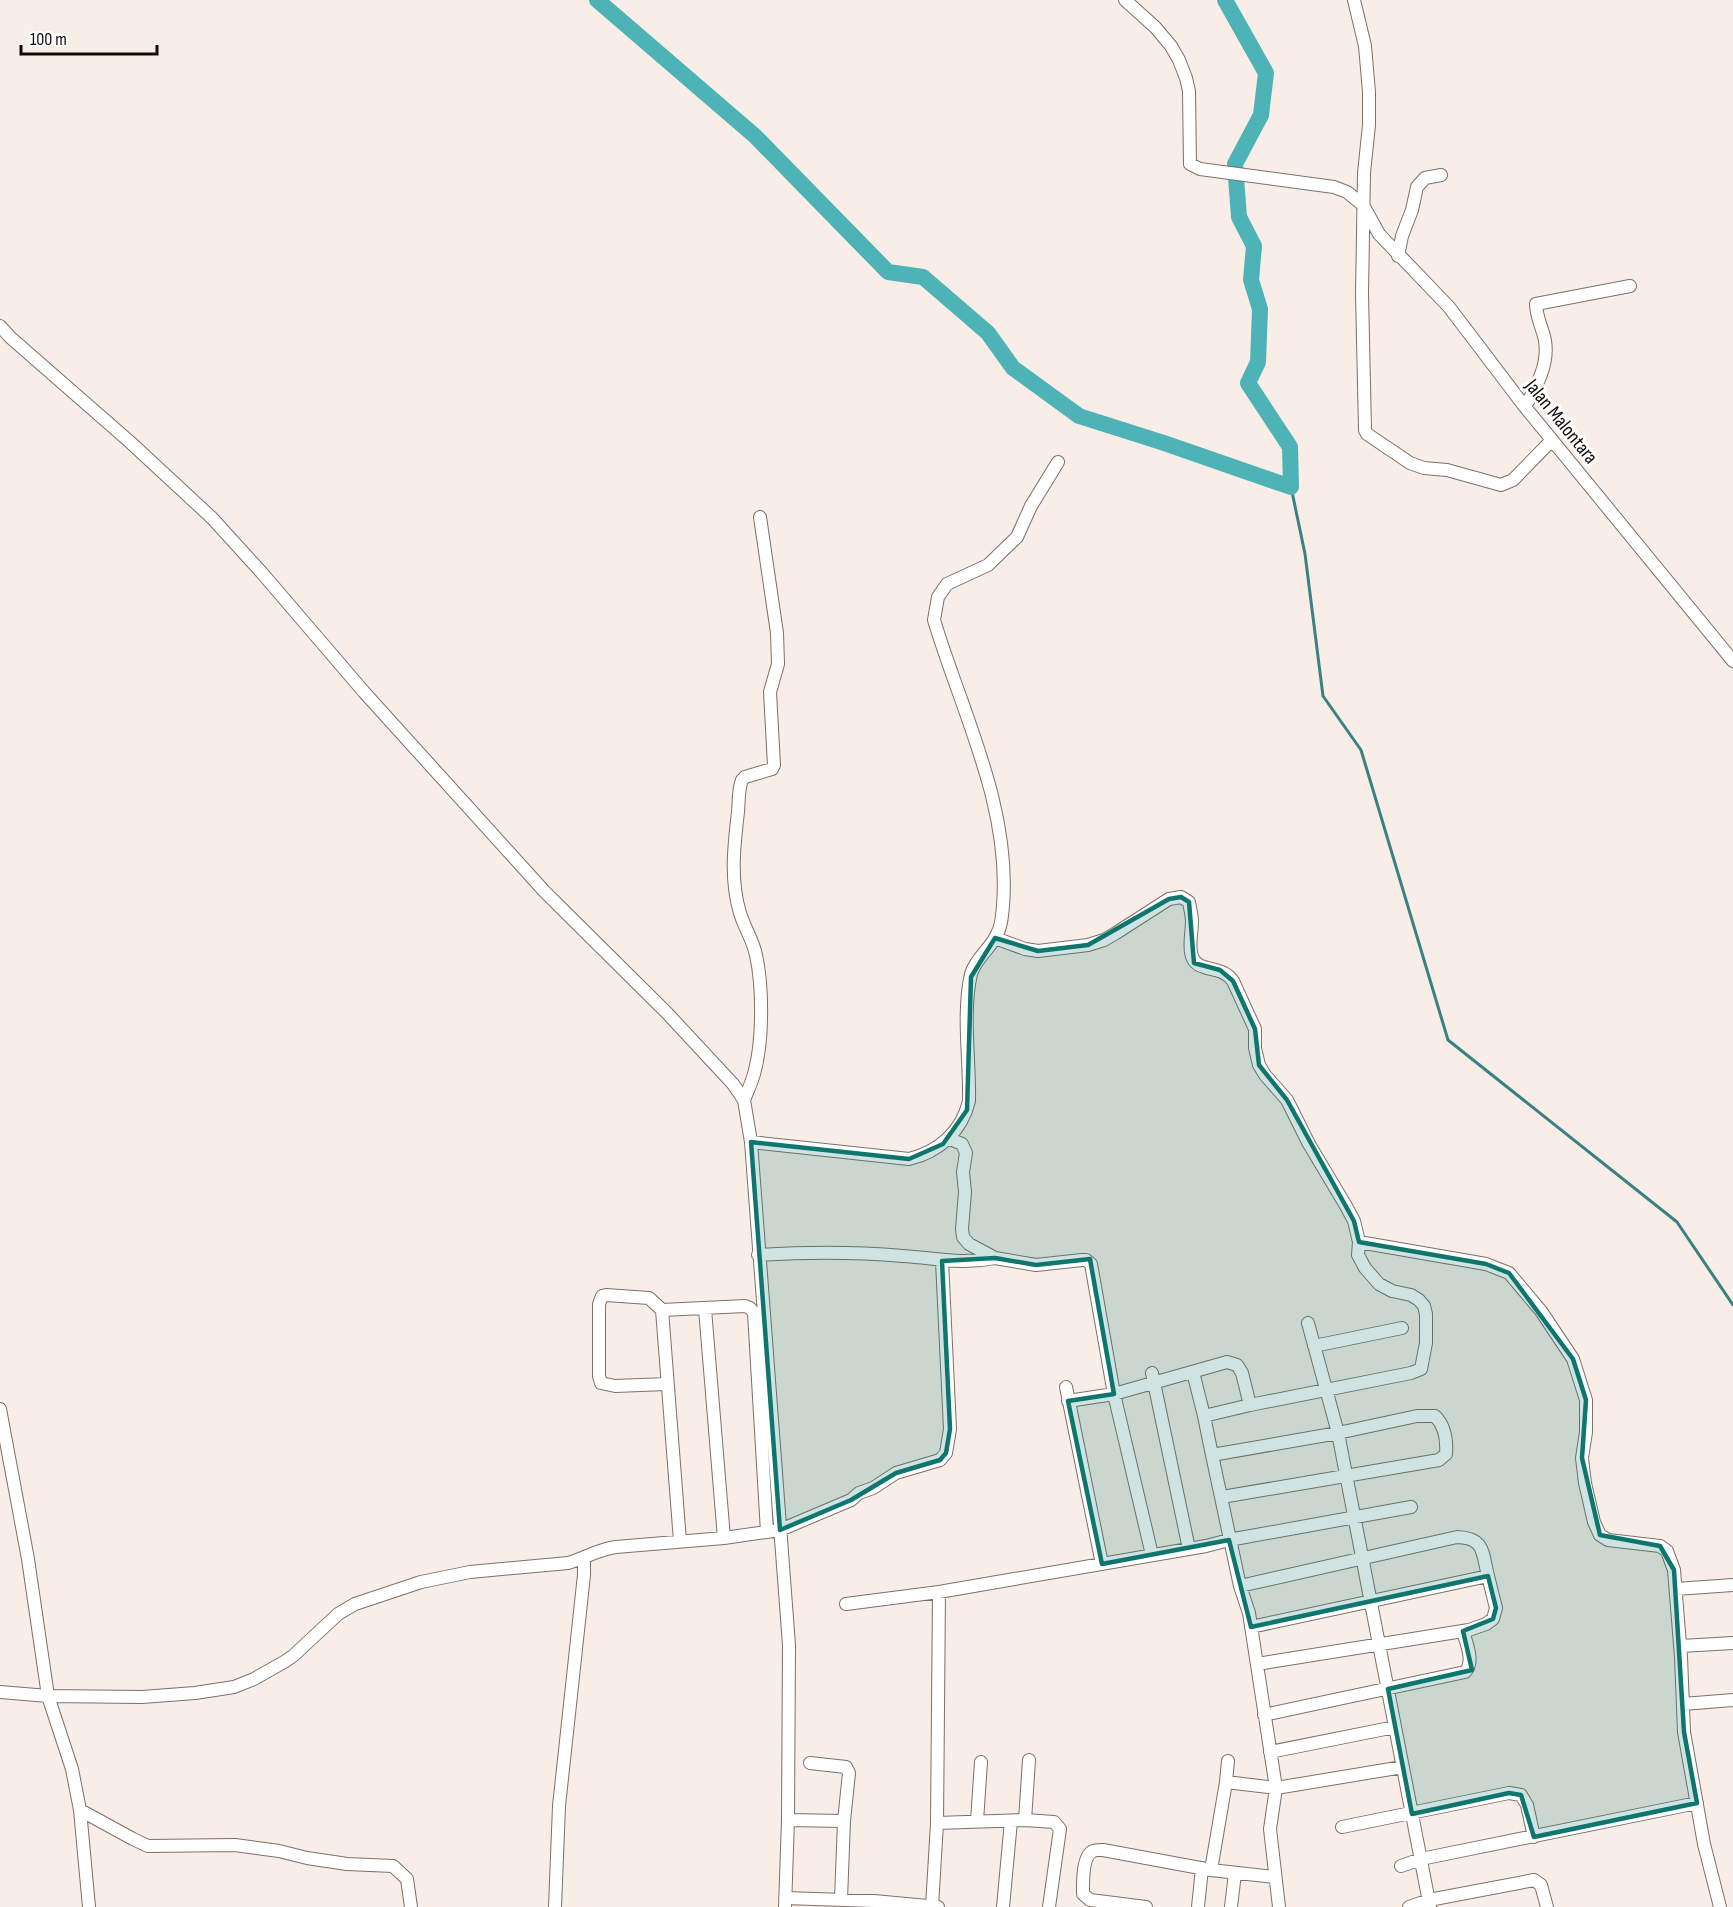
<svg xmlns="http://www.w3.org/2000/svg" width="1733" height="1907" viewBox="0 0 1733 1907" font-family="'Sofia Sans Condensed',sans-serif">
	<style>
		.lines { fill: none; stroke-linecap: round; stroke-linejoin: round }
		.stream { stroke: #3a8183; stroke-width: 3 }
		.river { stroke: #4db3b7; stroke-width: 16 }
		.minor-casing { stroke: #7b716b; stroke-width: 14 }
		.minor { stroke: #fff; stroke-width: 12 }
		.marked { fill: #0f766e; fill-opacity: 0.2; stroke: #0f766e; stroke-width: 4.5; stroke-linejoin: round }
		.labels { text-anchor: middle; stroke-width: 6; stroke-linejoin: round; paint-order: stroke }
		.street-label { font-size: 20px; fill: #0f0b09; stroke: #fefefe }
	</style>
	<rect width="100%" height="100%" fill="#f9eee7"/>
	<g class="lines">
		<path class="stream" d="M1291,487L1305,554L1323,696L1361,750L1448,1040L1677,1222L1733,1305"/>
		<path class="river" d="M597,0L755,136L888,272L923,277L988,333L1013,368L1079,416L1164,443L1291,487L1290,447L1248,383L1258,362L1260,309L1251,280L1254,246L1239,217L1235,164L1261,115L1266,73L1225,0"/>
		<defs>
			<path id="minor" d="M1125,0L1155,27L1171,46L1179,60L1186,78L1189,91L1190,164L1200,169L1334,187L1347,192L1363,205L1379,234L1449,307L1525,407L1733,661
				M1354,0L1365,46L1369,92V125L1364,173L1362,294L1365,430L1367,434L1410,463L1424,468L1447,470L1501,485L1513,480L1552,440
				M1398,256L1402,236L1412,210L1417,187L1425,178L1441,175
				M0,326L11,338L130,442L212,518L262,573L364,692L545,892L667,1013L733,1084L744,1100L751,1142L789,1645L788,1820L785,1907
				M1525,407C1536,387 1549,365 1545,341C1543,329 1536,317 1536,304L1630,286
				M995,938L1025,949L1038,951L1088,945L1104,940L1116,933L1169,899L1181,897L1189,902C1190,909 1192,915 1192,921C1192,937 1184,962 1204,967C1216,971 1225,970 1233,981L1255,1029V1048L1259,1065L1265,1075L1287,1100L1309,1144L1346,1206L1354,1221L1359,1242L1358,1255L1365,1268L1379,1284L1392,1291L1411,1295L1419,1300L1424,1306L1426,1314V1343L1421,1369L1411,1373L1250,1405
				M744,1100C748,1090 753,1080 755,1070C763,1039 763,987 756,955C753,940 744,927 740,913C730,880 734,846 738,812C739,802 738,790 742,780L745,777L772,769L774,765L770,692L778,664L777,633L760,517
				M950,1139L962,1144L966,1153L963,1172L965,1192L962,1229L963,1237L969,1244L995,1258L1036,1265L1082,1260H1086L1091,1264L1114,1394L1152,1555
				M751,1142L909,1159C939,1152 962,1131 969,1101C970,1061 962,1013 971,974C976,957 992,948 998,932C1002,924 1002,914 1003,906C1011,806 962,713 934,620L938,597L947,584L988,565L1017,537L1031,506L1058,462
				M1359,1242L1486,1264L1509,1273L1541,1311L1573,1359L1586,1400V1432L1582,1458L1585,1483L1594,1522L1600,1535L1608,1540L1660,1546L1667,1551L1674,1570L1681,1657L1684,1732L1704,1844L1720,1907
				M758,1255C806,1252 855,1252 903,1256C937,1258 961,1265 995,1258
				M705,1309L724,1538
				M662,1310L745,1306L750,1308L754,1313L767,1532
				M1314,1346L1402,1328
				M1193,1372L1204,1416
				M1152,1373L1189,1549
				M667,1384L615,1386L601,1383L599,1376V1304L602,1296L606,1295L649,1298L662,1310L680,1541
				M1066,1387L1102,1564
				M1068,1401L1114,1394L1227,1362L1237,1365L1242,1373L1250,1405L1204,1416L1212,1455
				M0,1409L28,1559L48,1696L72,1769L80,1810L89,1907
				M1222,1497L1439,1460L1446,1454C1447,1441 1445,1426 1435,1416H1417L1338,1433L1308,1323
				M1240,1586L1457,1537C1485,1538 1482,1552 1488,1576L1251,1627
				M1676,1589L1733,1585
				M846,1604L939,1592L1206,1546L1229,1540L1411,1507
				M1681,1646L1733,1643
				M1257,1664L1469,1630L1486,1624L1493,1619L1496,1608L1488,1576
				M0,1692L48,1696L142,1697L195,1693L234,1687L254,1679L284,1662L293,1656L338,1614L355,1604L421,1582L470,1572L568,1563C585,1558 599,1549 616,1547L724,1538L780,1530L851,1500L859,1493L873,1488L896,1473L940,1460L946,1453L950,1429L942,1261
				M1683,1704L1733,1700
				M1264,1715L1465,1672C1475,1662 1466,1643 1463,1631
				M1270,1752L1395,1727
				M810,1763L846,1767L849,1773L844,1821L841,1899
				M1226,1782L1228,1761
				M80,1810L133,1839L148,1846L235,1845L279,1851L307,1858L347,1864L393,1866L407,1879L411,1907
				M788,1820L844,1821
				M1025,1820L1029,1760
				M977,1821L981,1762
				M937,1823L1025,1820L1054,1822L1060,1829L1049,1907
				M1342,1827L1509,1793L1521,1795L1527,1805L1534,1837
				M1401,1866L1421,1859L1697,1803
				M1275,1877L1211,1870L1226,1782L1276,1788L1403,1767
				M785,1898L874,1901L938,1907
				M555,1907L559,1806L584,1575V1559
				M932,1907L937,1823L939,1592
				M1003,1907L1011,1821
				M1146,1907L1090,1900L1083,1894C1083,1884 1082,1856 1093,1851C1094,1850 1101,1850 1103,1850L1211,1870
				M1198,1907L1202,1868
				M1231,1907L1235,1873
				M1279,1907L1270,1829L1276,1788L1249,1613L1240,1586L1212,1455L1338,1433L1430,1907
				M1409,1907L1429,1900L1534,1880L1541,1885L1547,1907"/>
		</defs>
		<use href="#minor" class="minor-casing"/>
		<use href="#minor" class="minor"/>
	</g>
	<path class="marked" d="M1181,897L1189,902L1194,963L1220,970L1233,981L1255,1029L1259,1065L1287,1100L1354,1221L1359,1242L1486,1264L1509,1273L1573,1359L1586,1400L1582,1458L1600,1535L1660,1546L1674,1570L1684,1732L1697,1803L1534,1837L1521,1795L1509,1793L1412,1814L1388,1689L1472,1670L1463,1631L1493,1619L1496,1608L1488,1576L1251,1627L1229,1540L1102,1564L1068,1401L1114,1394L1090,1259L1036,1265L995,1258L942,1261L950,1429L946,1453L940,1460L896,1473L851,1500L780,1530L751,1142L909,1159L943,1144L967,1110L971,977L995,938L1038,951L1088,945L1169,899Z"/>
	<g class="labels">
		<g class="street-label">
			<text transform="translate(1562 421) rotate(51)" y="7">Jalan Malontara</text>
		</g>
	</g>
	<path d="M21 45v9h136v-9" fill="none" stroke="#0f0b09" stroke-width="3"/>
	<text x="30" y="45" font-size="18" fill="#0f0b09" stroke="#fefefe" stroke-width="4.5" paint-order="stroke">100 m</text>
</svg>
